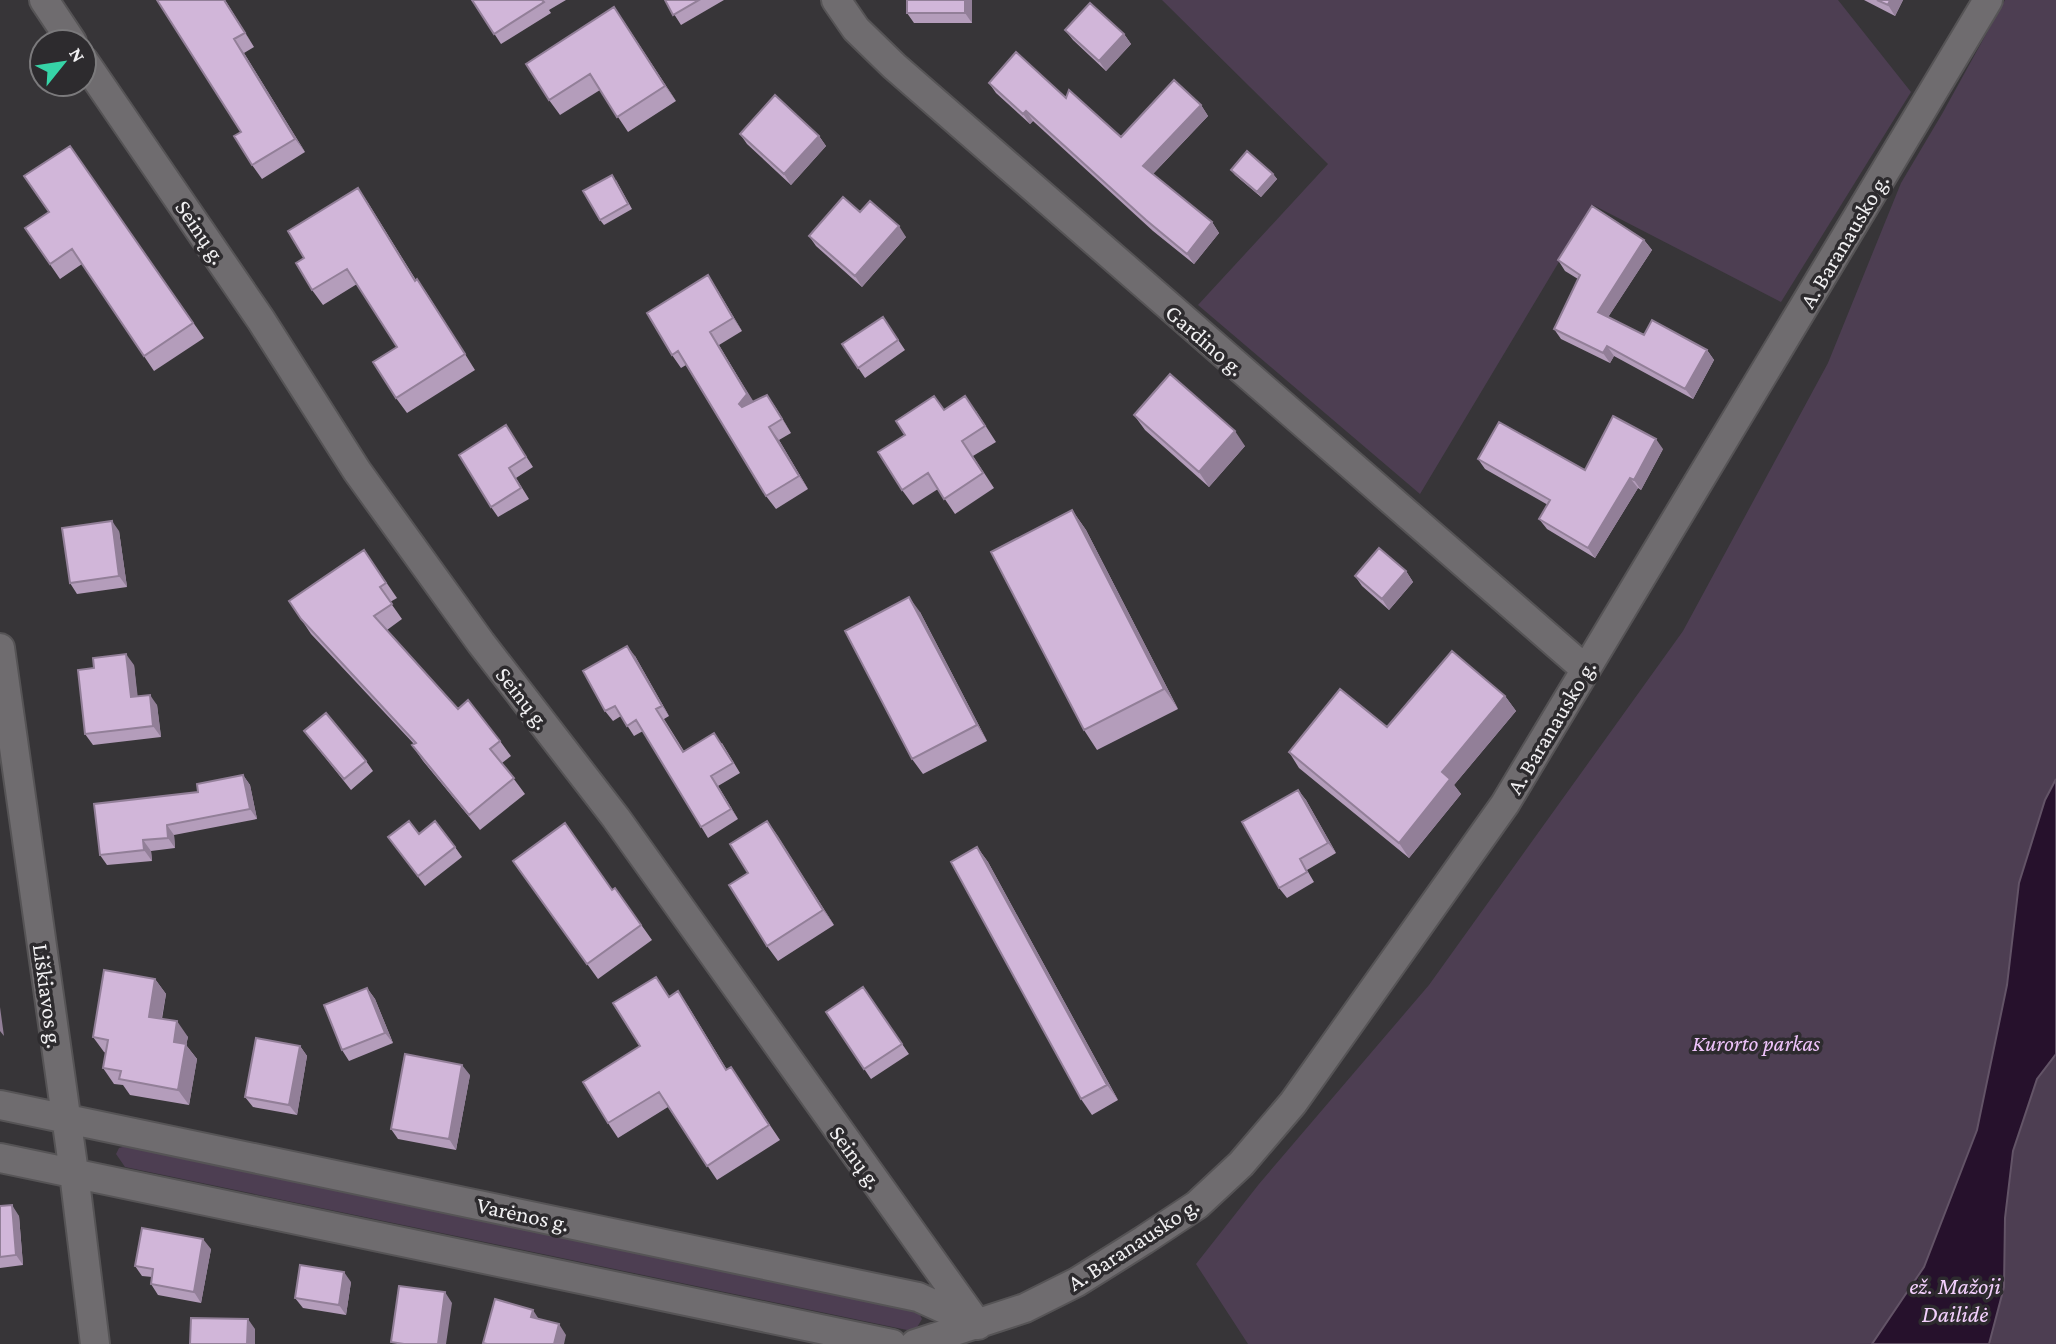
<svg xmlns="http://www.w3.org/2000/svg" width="2056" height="1344" viewBox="0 0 2056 1344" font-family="'Crimson Pro',serif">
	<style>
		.green { fill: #4d3e52 }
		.water { fill: #26112c; stroke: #635467; stroke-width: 2 }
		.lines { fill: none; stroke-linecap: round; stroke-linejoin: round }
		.street-casing { stroke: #565456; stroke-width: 32 }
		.street { stroke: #6f6c6f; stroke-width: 28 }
		.wall { fill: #b49dbb }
		.shaded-wall { fill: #927f98 }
		.building { fill: #d1b6d9; stroke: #927f98; stroke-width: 2 }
		.labels { text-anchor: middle; stroke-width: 7; stroke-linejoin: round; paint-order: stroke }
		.street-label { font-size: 23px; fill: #f1f0f2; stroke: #2d2b2e }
		.park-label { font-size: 23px; font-style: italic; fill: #eec3fa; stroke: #2d2b2e }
		.water-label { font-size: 24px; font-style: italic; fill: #f3d0fd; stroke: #2d2b2e }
	</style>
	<rect width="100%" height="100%" fill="#373538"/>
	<path class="green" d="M1162,0H1838L1911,92L1781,302L1593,205L1420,494L1198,305L1328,164Z
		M2005,0H2056V1344H1248L1196,1264L1259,1184L1429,985L1683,631L1828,363L1901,183L1942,114Z
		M126,1146L912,1310L919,1313L922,1319L916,1329L907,1330L125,1167L116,1154L119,1148Z"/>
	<path class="water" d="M2056,779V1054L2037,1079L2013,1151L2005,1218L2004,1287L1989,1344H1872L1924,1267L1977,1130L2007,985L2019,883L2045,800Z"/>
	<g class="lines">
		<defs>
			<path id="street" d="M44,0L72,42
				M836,0L856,29L894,66L1585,669
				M84,61L261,320L357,471L481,643L616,818L978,1325
				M0,648L74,1173L95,1344
				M0,1105L918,1297L975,1323
				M0,1158L892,1344
				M915,1344L1025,1308L1077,1282L1144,1240L1197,1205L1241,1164L1293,1103L1505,804L1988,0"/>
		</defs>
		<use href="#street" class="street-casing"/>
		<use href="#street" class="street"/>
	</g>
	<path class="wall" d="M157,0H225L254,47L244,53L305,152L262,179L252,165L241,132Z
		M472,0H566L549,10L551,13L501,44Z
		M665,0H724L681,25Z
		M972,0V23H914L907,13Z
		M1864,0H1903L1895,16Z
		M614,7L676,101L628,132L600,90L560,115L549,100Z
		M1065,30L1124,34L1131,44L1106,71L1073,40Z
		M989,83L1066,98L1121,137L1201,105L1208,116L1153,174L1212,222L1219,233L1194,264L1153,231L1033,121L1030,124L996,93Z
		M740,134L819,136L826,146L791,185L747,144Z
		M70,146L204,338L154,371L82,264L60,279L25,228L49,212Z
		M1231,170L1273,174L1277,179L1261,197L1235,175Z
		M616,180L632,209L604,225L600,220Z
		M358,188L368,203L416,280L417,279L428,295L475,370L407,413L396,398L397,347L357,284L323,305L312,290L304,258Z
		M860,212L906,237L862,287L816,246L809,236Z
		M1644,240L1652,250L1608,317L1644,335L1707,350L1714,360L1693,399L1614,356L1610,363L1561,339L1554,329L1578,279L1565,271L1558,260Z
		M708,275L742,331L719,345L753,402L767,395L776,408L791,433L779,440L808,489L776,509L766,496L686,365L681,368L672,355Z
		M883,317L905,350L865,378L842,344Z
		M944,410L976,411L996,442L973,456L994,488L955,514L938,489L913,505L902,490Z
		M1134,415L1245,446L1209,487L1145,430Z
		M506,425L533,467L516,478L529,499L498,517L491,507Z
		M1663,449L1641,490L1638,488L1595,558L1547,529L1539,519L1548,505L1485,469L1478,459L1585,470Z
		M1072,510L1086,530L1178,709L1097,750L1084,730Z
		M119,531L127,587L77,594L70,583Z
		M364,550L397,598L390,602L402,619L387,630L458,709L500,741L511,756L502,763L525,794L480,830L423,761L412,745L414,744L311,634L289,601Z
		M1406,571L1413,582L1389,610L1362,586L1355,576Z
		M920,612L987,741L923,774L912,759Z
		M635,656L669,716L664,719L684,751L722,743L740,773L718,786L738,819L708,838L643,731L634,736L621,716L613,721L605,711Z
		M134,665L137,696L157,705L161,737L93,745L85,734Z
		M1505,696L1516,711L1454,785L1461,794L1409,858L1299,768L1289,752L1387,727Z
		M304,731L366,761L373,771L351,790Z
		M243,775L250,785L257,819L174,835L175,848L151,851L152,861L107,865L100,855L198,792Z
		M1298,790L1306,800L1336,853L1307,870L1314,882L1287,898L1279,888Z
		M767,821L834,925L778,961L767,946L748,873Z
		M419,834L455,847L462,857L425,886L388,837Z
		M977,847L988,862L1118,1100L1092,1115L1081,1099Z
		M513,861L612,890L615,888L652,940L598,979Z
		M155,979L166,994L162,1019L188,1037L186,1045L197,1059L189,1105L130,1095L123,1085L114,1084L103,1068L106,1053L104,1052L93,1037Z
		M863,987L909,1054L871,1079L826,1012Z
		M367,988L375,999L393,1043L349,1061L342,1050Z
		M669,996L688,1006L727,1070L731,1067L780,1140L717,1180L668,1107L618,1138L608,1123L640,1046Z
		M300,1046L307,1056L297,1115L253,1107L245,1097Z
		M470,1075L456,1150L398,1139L391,1129Z
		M0,1206L19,1216L23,1265L0,1268Z
		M211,1249L201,1303L158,1295L151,1284L152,1277L142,1276L135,1266Z
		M351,1282L346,1315L303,1308L295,1298Z"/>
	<path class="shaded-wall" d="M224,0H225L254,47L245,33Z
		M965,0H972V23L965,13Z
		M1890,0H1903L1895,16L1888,5Z
		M614,7L625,23L676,101L665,86Z
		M1124,34L1131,44L1106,71L1099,61Z
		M234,39L244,53L305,152L295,139Z
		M1201,105L1208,116L1150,177L1143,166Z
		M1026,111L1033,121L1030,124L1023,114Z
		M819,136L826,146L791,185L784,174Z
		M1273,174L1277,179L1261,197L1257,192Z
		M358,188L368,203L425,296L415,281Z
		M1212,222L1219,233L1194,264L1187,254Z
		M899,226L906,237L862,287L855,276Z
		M1644,240L1652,250L1605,322L1598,312Z
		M708,275L717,289L742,331L733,318Z
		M710,332L757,407L748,417L739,404Z
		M1607,346L1614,356L1610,363L1603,353Z
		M1707,350L1714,360L1693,399L1685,389Z
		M767,395L776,408L791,433L782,419Z
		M769,427L779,440L808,489L799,476Z
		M1235,431L1245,446L1209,487L1199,472Z
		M1656,439L1663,449L1641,490L1634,480Z
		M1630,478L1638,488L1595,558L1588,548Z
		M1072,510L1086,530L1178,709L1164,689Z
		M112,521L119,531L127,587L119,576Z
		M1406,571L1413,582L1389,610L1382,599Z
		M909,597L920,612L987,741L977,725Z
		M627,646L635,656L669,716L662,706Z
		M126,654L134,665L139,707L131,697Z
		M150,695L157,705L161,737L153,726Z
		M1505,696L1516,711L1454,785L1461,794L1409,858L1399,843L1442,772Z
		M243,775L250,785L257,819L250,809Z
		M711,776L718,786L738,819L731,809Z
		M1298,790L1306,800L1336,853L1328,843Z
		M767,821L778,836L834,925L823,910Z
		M167,825L174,835L175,848L168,838Z
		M143,840L151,851L152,861L144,850Z
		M977,847L988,862L1118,1100L1107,1085Z
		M155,979L166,994L159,1032L149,1017Z
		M367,988L375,999L393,1043L385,1033Z
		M678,991L688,1006L736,1085L726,1070Z
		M0,1007L4,1036L0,1031Z
		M177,1021L188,1037L186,1045L197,1059L189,1105L178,1090L174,1042Z
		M300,1046L307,1056L297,1115L289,1105Z
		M462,1065L470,1075L456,1150L449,1139Z
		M12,1205L19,1216L23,1265L16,1255Z
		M203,1239L211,1249L201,1303L194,1292Z
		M344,1272L351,1282L346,1315L339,1305Z
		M445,1292L452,1303L446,1344H438Z
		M533,1310L540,1321L531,1317Z
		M248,1319L255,1329V1344H247Z
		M559,1324L566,1335L564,1344H554Z"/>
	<path class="building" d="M157,0H224L245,33L234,39L295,139L252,165L234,136L241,132Z
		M472,0H542L544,2L494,34Z
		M665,0H699L673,15Z
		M907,0H965V13H907Z
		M1877,0H1890L1888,5Z
		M1090,3L1124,34L1099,61L1065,30Z
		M614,7L665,86L617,117L590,74L549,100L526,64Z
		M1016,52L1066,98L1069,90L1121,137L1174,80L1201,105L1143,166L1212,222L1187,254L1146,220L1026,111L1023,114L989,83Z
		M775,95L819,136L784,174L740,134Z
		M70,146L193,323L144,356L72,249L50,264L25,228L49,212L24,176Z
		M1247,151L1273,174L1257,192L1231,170Z
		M612,175L628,204L600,220L583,191Z
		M358,188L415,281L417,279L465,354L396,398L373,362L397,347L347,269L312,290L296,263L304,258L288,231Z
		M843,197L860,212L870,201L899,226L855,276L809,236Z
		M1592,206L1644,240L1598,312L1644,335L1652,320L1707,350L1685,389L1607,346L1603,353L1554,329L1580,275L1558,260Z
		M708,275L733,318L710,332L747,394L739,404L742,407L767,395L782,419L769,427L799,476L766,496L678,351L672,355L647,313Z
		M883,317L898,340L858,368L842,344Z
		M1170,374L1235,431L1199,472L1134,415Z
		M934,396L944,410L965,396L985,426L962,441L983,473L944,499L928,473L902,490L878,452L905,435L896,421Z
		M1613,416L1656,439L1634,480L1630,478L1588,548L1539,519L1550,500L1478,459L1499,422L1585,470Z
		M506,425L526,457L509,468L521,488L491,507L459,455Z
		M1072,510L1164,689L1084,730L991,552Z
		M112,521L119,576L70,583L62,528Z
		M1379,548L1406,571L1382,599L1355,576Z
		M364,550L386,583L380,587L392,604L374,616L458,709L468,700L500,741L490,749L514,778L469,815L412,745L416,743L301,619L289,601Z
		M909,597L977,725L912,759L845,631Z
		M627,646L662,706L656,709L683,752L714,733L733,763L711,776L731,809L701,827L636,720L627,726L615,706L605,711L583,671Z
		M1452,651L1505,696L1442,772L1450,779L1399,843L1289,752L1340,689L1387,727Z
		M126,654L131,697L150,695L153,726L85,734L78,670L94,668L93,658Z
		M326,713L366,761L344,779L304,731Z
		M243,775L250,809L167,825L168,838L143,840L144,850L100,855L94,804L198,792L197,784Z
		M1298,790L1328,843L1300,859L1307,872L1279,888L1242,822Z
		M409,821L419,834L435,821L455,847L418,876L388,837Z
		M767,821L823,910L767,946L729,885L748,873L730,844Z
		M565,823L612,890L615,888L641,925L587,964L513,861Z
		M977,847L1107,1085L1081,1099L951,862Z
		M104,970L155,979L149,1017L177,1021L174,1042L186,1044L178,1090L119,1079L121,1071L103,1068L108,1040L93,1037Z
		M656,977L669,997L678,991L726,1070L731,1067L769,1125L707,1166L659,1092L608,1123L583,1082L640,1046L613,1003Z
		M863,987L902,1044L864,1069L826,1012Z
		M367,988L385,1033L342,1050L324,1005Z
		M256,1038L300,1046L289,1105L245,1097Z
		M405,1054L462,1065L449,1139L391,1129Z
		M12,1205L16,1255L0,1257V1206Z
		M142,1228L203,1239L194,1292L151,1284L153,1269L135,1266Z
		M300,1265L344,1272L339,1305L295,1298Z
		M399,1286L445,1292L438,1344H404L391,1342Z
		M495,1299L533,1310L531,1317L559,1324L554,1344H487L483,1343Z
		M191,1318L248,1319L247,1344H190Z"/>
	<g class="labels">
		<g class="street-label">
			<text transform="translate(201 232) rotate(56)" y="8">Seinų g.</text>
			<text transform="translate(1844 241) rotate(-59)" y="8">A. Baranausko g.</text>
			<text transform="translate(1205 340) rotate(41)" y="8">Gardino g.</text>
			<text transform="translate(523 698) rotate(52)" y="8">Seinų g.</text>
			<text transform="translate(1551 727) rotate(-59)" y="8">A. Baranausko g.</text>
			<text transform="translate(48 996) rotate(82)" y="8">Liškiavos g.</text>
			<text transform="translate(856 1157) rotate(54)" y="8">Seinų g.</text>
			<text transform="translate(523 1214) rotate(12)" y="8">Varėnos g.</text>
			<text transform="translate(1133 1244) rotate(-33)" y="8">A. Baranausko g.</text>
		</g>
		<g class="park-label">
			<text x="1756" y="1051">Kurorto parkas</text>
		</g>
		<g class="water-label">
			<text x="1955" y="1294">ež. Mažoji<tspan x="1955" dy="28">Dailidė</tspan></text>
		</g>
	</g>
	<g transform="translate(63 63) rotate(60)"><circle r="33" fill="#2d2b2e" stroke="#7b7a7c" stroke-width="2"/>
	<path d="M0-5L12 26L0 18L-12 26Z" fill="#36d4a7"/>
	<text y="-10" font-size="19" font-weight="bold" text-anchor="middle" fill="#f1f0f2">N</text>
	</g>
</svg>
